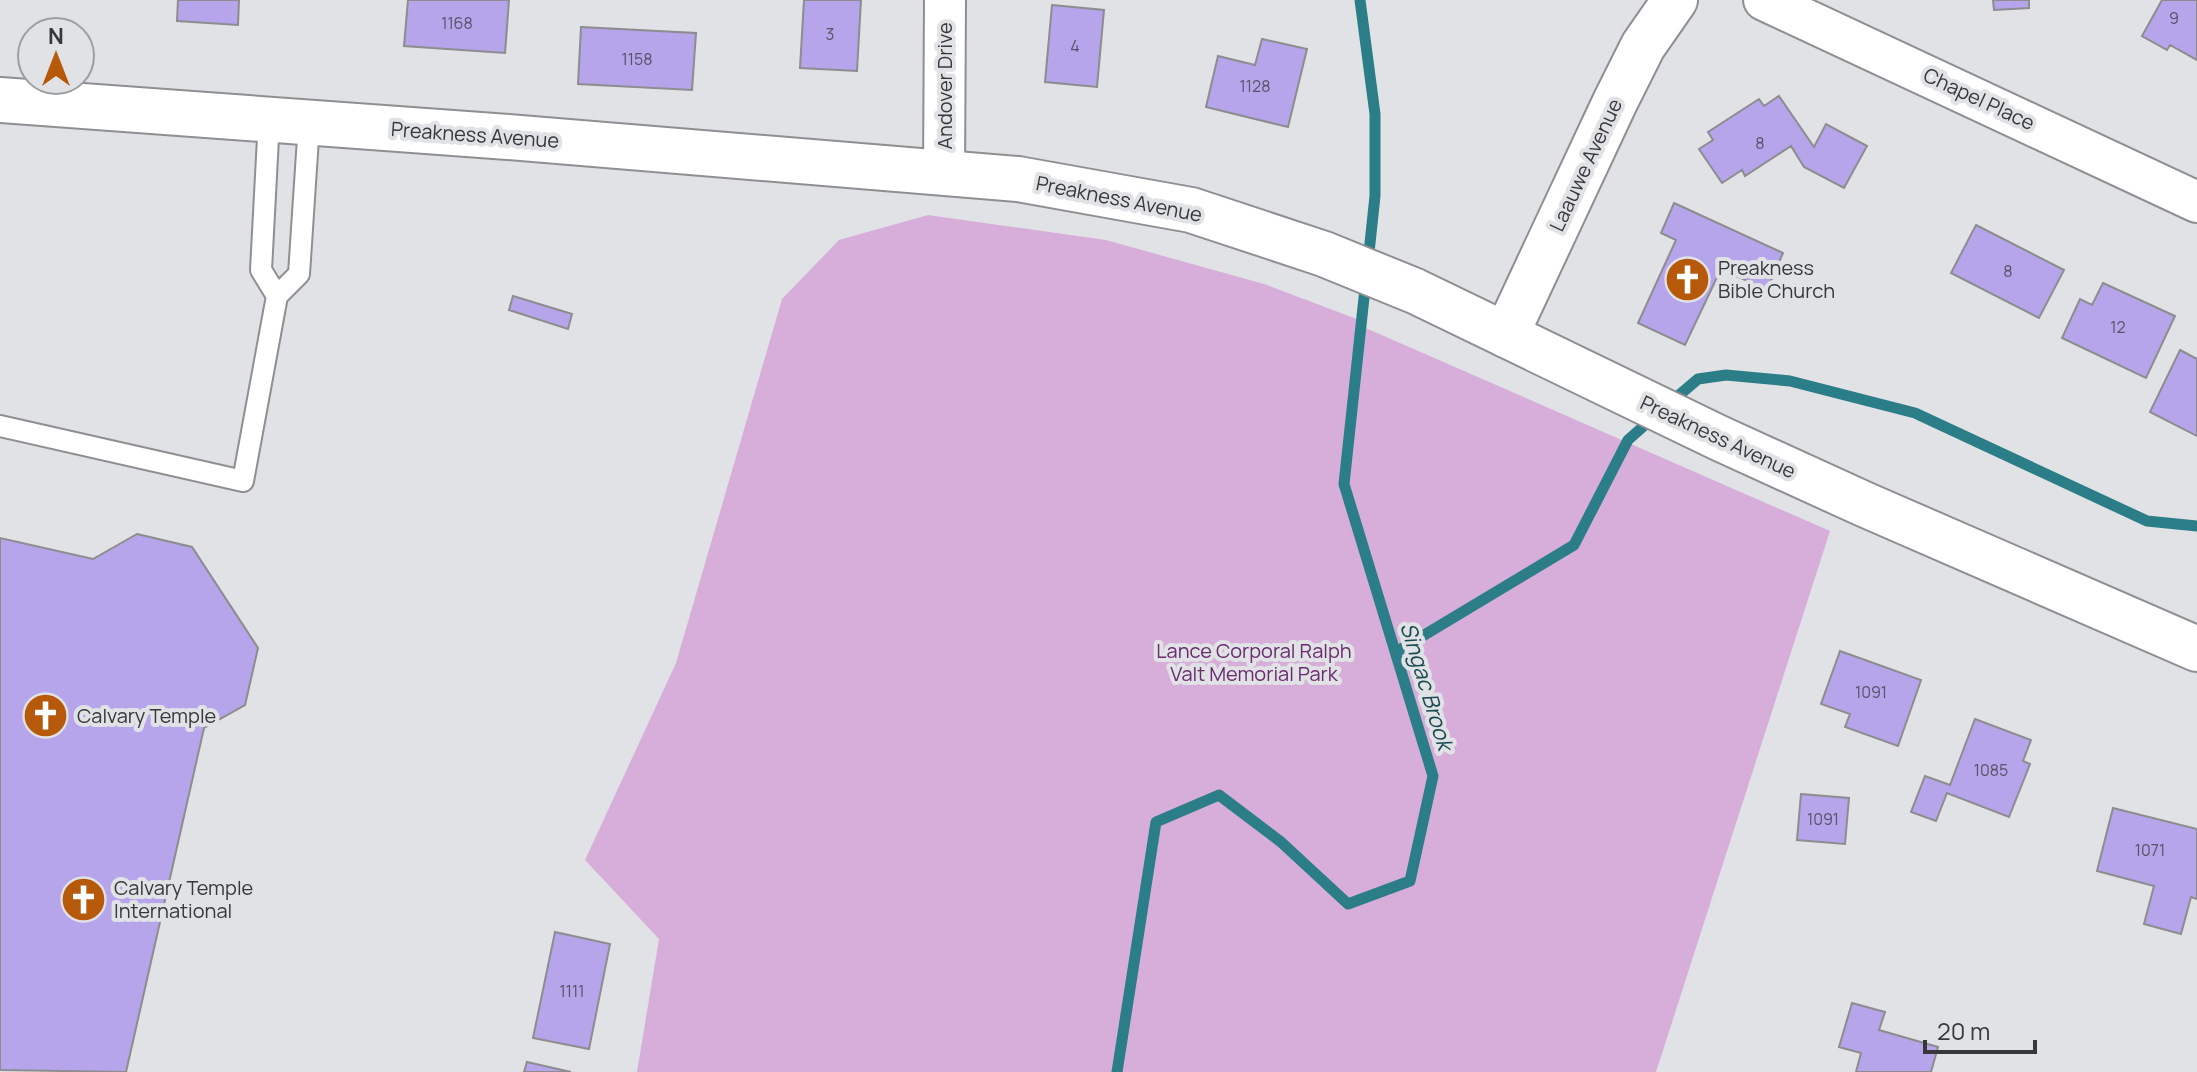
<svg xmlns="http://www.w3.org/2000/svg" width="2197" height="1072" viewBox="0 0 2197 1072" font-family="Manrope,sans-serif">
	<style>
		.green { fill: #d7aeda }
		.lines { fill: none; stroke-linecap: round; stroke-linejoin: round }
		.stream { stroke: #2b7d88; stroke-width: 11 }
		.building { fill: #b6a5eb; stroke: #8d8c8f; stroke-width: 2 }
		.service-casing { stroke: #8e8f92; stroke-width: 24 }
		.minor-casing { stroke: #8e8f92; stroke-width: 44 }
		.tertiary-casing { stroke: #8e8f92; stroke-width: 48 }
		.secondary-casing { stroke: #8e8f92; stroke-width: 48 }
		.service { stroke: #fff; stroke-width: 20 }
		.minor { stroke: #fff; stroke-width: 40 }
		.tertiary { stroke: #fff; stroke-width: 44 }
		.secondary { stroke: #fff; stroke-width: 44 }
		.labels { text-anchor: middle; stroke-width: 8; stroke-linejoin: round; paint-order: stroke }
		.number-label { font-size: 16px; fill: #575366 }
		.street-label { font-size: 20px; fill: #373839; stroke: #e0e2e5 }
		.poi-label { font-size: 20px; fill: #373839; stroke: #e0e2e5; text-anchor: start }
		.park-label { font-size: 20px; fill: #6a2a6f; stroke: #e0e2e5 }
		.water-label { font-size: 22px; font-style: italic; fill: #1a4a51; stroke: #e0e2e5 }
	</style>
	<rect width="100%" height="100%" fill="#e0e2e5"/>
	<path class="green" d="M928,215L1106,240L1264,284L1362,321L1361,326L1830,531L1656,1072H637L659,939L585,860L676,663L782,299L839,240Z"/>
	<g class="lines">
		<path class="stream" d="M1360,0L1375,114V196L1368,262
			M1671,402L1698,379L1726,375L1790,381L1915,413L2147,521L2197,526
			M1396,652L1574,545L1628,440L1655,416
			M1117,1072L1156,822L1219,795L1281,842L1348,904L1410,881L1433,776L1344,484L1366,279"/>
	</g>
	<path class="building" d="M178,0H239L238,25L177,21Z
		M408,0H509L505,53L404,46Z
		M804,0H861L857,71L800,68Z
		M1993,0H2029V8L1994,10Z
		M2162,0H2197V60L2170,45L2167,50L2142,36Z
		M1052,5L1104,10L1097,87L1045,82Z
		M581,27L696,33L692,90L578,84Z
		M1262,39L1307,49L1288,127L1206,107L1218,56L1255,65Z
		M1779,96L1814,147L1826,124L1867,146L1844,188L1804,167L1791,146L1745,176L1742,170L1722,183L1699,149L1713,140L1708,132L1759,99L1764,106Z
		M1674,203L1783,253L1767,290L1721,269L1685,345L1638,323L1676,240L1661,233Z
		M1976,225L2064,270L2039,318L1951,273Z
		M2103,283L2175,316L2146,378L2062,338L2080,299L2092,305Z
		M513,296L572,314L568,329L509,310Z
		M2180,350L2197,359V436L2150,412Z
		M137,534L192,547L258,648L245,705L204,728L126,1072L0,1070V538L93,559Z
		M1840,651L1921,680L1898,746L1845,727L1850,714L1821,704Z
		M1975,719L2031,740L2023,761L2030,764L2009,817L1947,793L1936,821L1911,812L1925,776L1950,785Z
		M1801,794L1849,798L1845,844L1797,840Z
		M2113,808L2197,829V899L2191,897L2181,934L2144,924L2154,886L2097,871Z
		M555,932L610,944L589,1049L533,1038Z
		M1852,1003L1885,1012L1879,1030L1938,1047L1931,1072H1856L1861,1053L1839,1047Z
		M527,1062L571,1072H524Z"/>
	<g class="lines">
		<defs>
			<path id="service" d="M269,119L261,270L277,296L299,274L309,123
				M0,426L243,481L277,296"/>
			<path id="minor" d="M1764,0L2197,202
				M944,173L945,0"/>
			<path id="tertiary" d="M1506,335L1615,102L1643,46L1675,0"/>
			<path id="secondary" d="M0,100L508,137L1018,179L1191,210L1324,254L1415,291L1719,438L1866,505L2197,649"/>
		</defs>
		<use href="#service" class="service-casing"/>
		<use href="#minor" class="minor-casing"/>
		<use href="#tertiary" class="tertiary-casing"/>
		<use href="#secondary" class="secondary-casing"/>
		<use href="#service" class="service"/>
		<use href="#minor" class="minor"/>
		<use href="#tertiary" class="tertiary"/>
		<use href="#secondary" class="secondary"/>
	</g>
	<defs>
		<symbol id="church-disc" viewBox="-11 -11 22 22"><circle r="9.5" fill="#b7590b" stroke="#e0e2e5"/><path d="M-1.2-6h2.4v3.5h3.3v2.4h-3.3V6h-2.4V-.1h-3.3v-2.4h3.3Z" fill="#fff"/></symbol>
	</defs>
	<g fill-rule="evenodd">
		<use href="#church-disc" x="1662" y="254" width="51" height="51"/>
		<use href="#church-disc" x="20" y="690" width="51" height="51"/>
		<use href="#church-disc" x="58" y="874" width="51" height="51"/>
	</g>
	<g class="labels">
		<g class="number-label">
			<text x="2174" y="24">9</text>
			<text x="457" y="29">1168</text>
			<text x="830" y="40">3</text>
			<text x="1075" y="52">4</text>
			<text x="637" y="65">1158</text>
			<text x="1255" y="92">1128</text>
			<text x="1760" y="149">8</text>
			<text x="2008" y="277">8</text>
			<text x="2118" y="333">12</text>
			<text x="1871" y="698">1091</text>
			<text x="1991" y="776">1085</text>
			<text x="1823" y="825">1091</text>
			<text x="2150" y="856">1071</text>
			<text x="572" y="997">1111</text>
		</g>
		<g class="street-label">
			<text transform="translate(945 86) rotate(-90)" y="7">Andover Drive</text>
			<text transform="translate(1979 99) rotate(25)" y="7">Chapel Place</text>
			<text transform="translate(475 135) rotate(4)" y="7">Preakness Avenue</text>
			<text transform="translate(1586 165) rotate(-65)" y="7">Laauwe Avenue</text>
			<text transform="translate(1119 199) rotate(11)" y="7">Preakness Avenue</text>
			<text transform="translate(1718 437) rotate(25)" y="7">Preakness Avenue</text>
		</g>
		<g class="poi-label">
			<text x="1718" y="275">Preakness<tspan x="1718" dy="23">Bible Church</tspan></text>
			<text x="77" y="723">Calvary Temple</text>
			<text x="114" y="895">Calvary Temple<tspan x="114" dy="23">International</tspan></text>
		</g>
		<g class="park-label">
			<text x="1254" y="658">Lance Corporal Ralph<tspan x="1254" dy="23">Valt Memorial Park</tspan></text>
		</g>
		<g class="water-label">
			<text transform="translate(1427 686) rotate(73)" y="8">Singac Brook</text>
		</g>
	</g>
	<g transform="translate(56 56)"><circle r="38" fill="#e0e2e5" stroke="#9c9ea0" stroke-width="2"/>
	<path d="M0-6L14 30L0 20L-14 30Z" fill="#b7590b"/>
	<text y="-12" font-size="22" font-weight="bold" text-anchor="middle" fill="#373839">N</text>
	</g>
	<path d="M1925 1040v12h110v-12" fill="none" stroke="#373839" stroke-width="4"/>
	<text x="1937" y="1040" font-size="24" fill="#373839" stroke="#e0e2e5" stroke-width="6" paint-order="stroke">20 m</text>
</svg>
